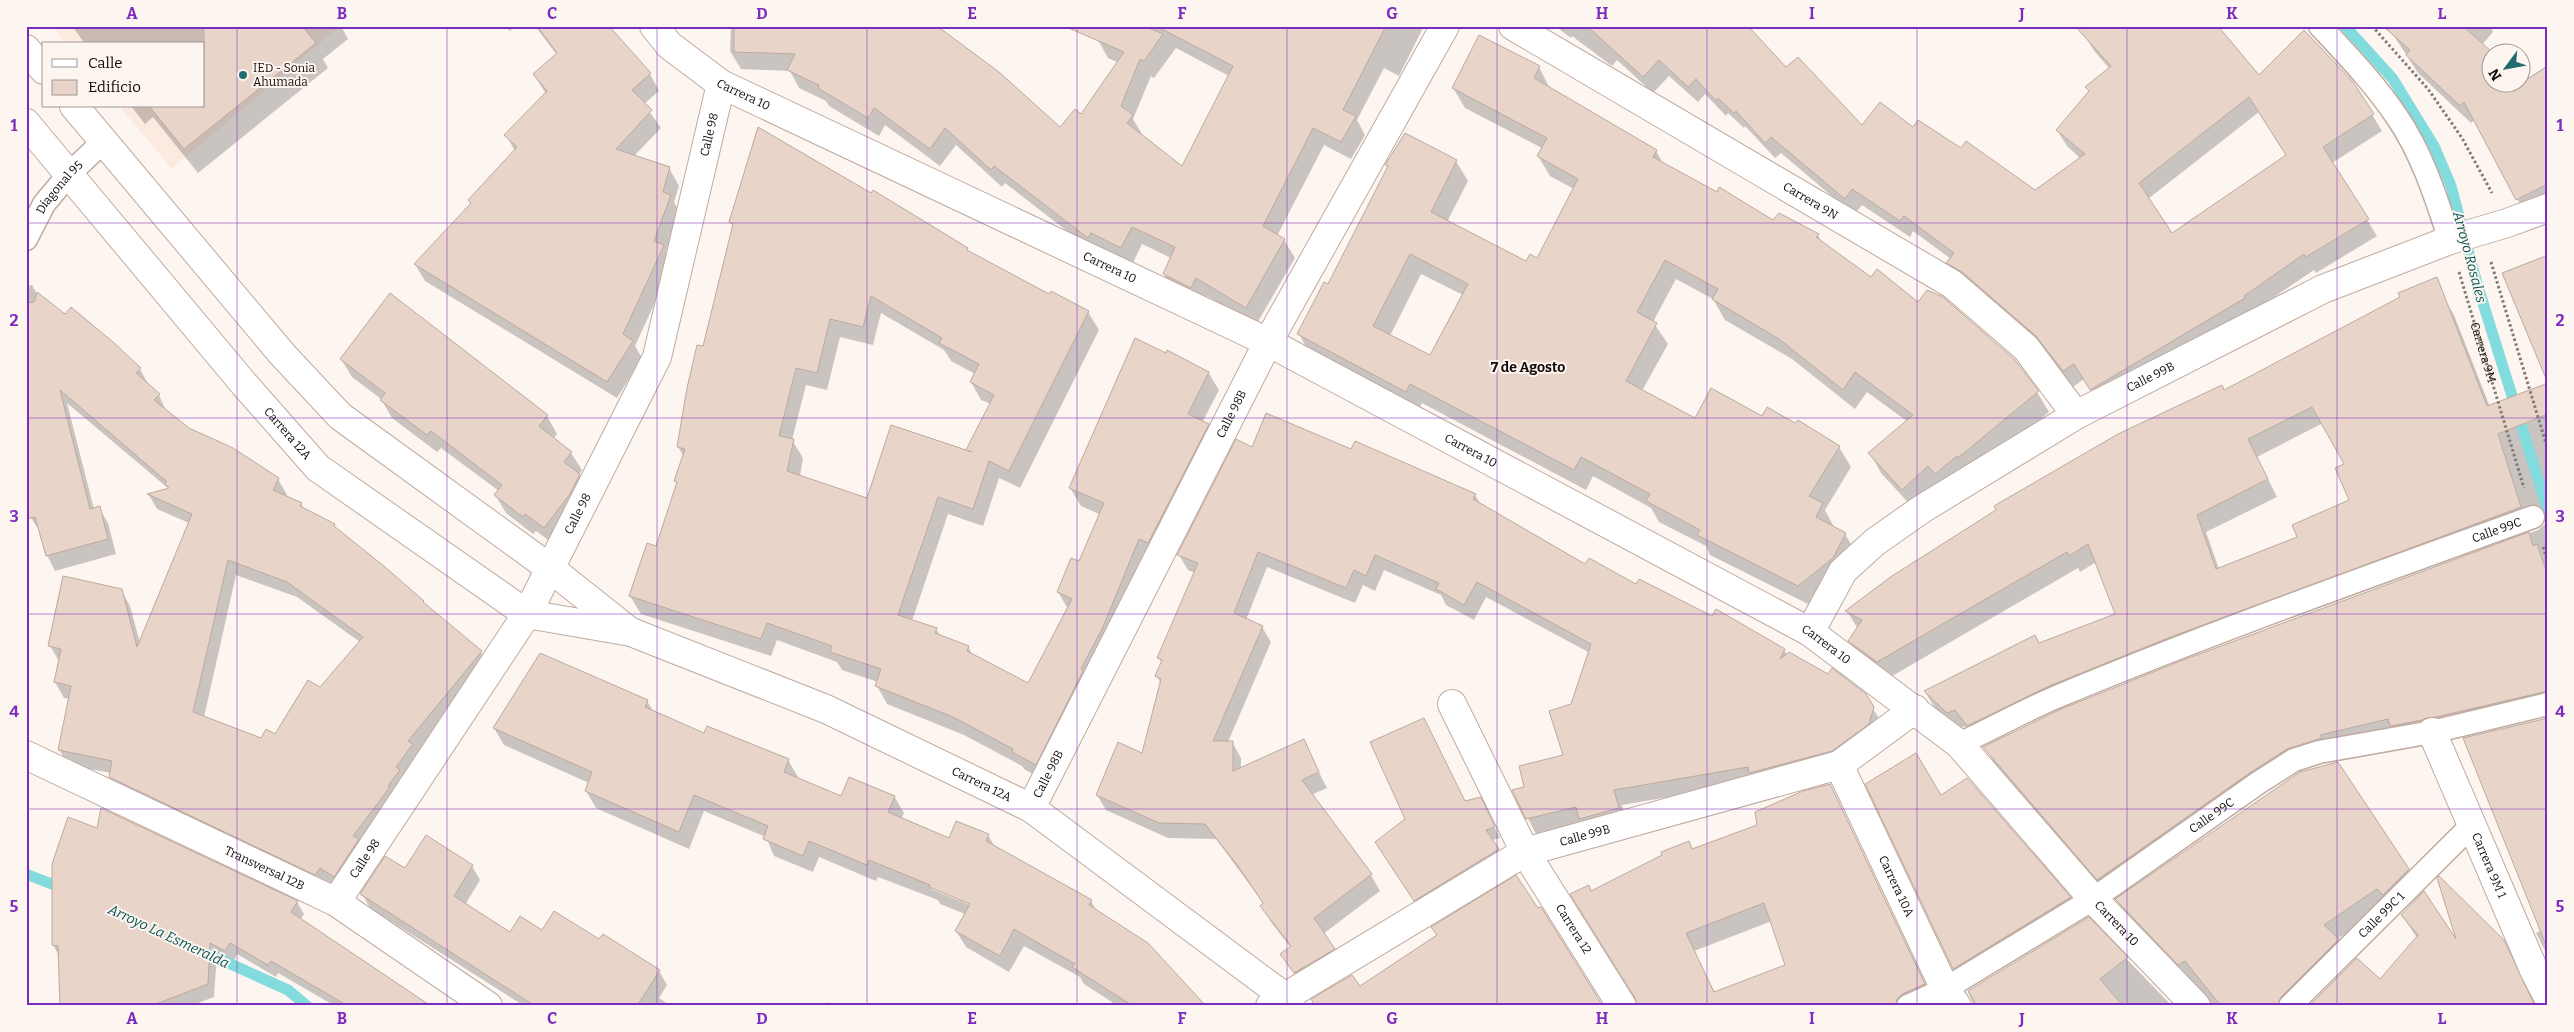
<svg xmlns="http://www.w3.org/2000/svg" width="2574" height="1032" viewBox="0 0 2574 1032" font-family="Bitter,serif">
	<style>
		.built { fill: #fceae1 }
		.shadow { fill: #0003; fill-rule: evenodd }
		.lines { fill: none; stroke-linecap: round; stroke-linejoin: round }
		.stream { stroke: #82dbdc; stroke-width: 11 }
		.building { fill: #e9d4c9; stroke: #bda99e; fill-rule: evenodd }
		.service-casing { stroke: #bfaba0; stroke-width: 25 }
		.minor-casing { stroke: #bfaba0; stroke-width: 30 }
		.path { stroke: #827b76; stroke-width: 3; stroke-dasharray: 2.5 2.5; stroke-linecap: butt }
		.service { stroke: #fff; stroke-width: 22 }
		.minor { stroke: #fff; stroke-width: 28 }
		.grid { fill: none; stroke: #7b2cbf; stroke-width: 1; stroke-opacity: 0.55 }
		.poi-dot { fill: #216d6e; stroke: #fdf5f0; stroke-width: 2 }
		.labels { text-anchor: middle; stroke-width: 4; stroke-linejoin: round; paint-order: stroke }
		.poi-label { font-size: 12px; fill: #120b07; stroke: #fdf5f0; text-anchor: start }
		.street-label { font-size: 12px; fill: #120b07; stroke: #fdf5f0 }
		.water-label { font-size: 14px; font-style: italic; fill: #005456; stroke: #fdf5f0 }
		.neighbourhood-label { font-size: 14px; font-weight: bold; fill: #120b07; stroke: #fdf5f0 }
		.neatline { fill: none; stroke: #7b2cbf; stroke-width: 2 }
		.grid-label { font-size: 16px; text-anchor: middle; font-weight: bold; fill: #7b2cbf }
	</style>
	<rect width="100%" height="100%" fill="#fdf5f0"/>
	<path class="built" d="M51,26H340L172,169L119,106H204V44H66Z"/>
	<path class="shadow" d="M72,26H341L348,39L323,59L328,68L198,173L153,117L145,124L131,106H204V44H85Z
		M504,26H515L510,31Z
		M535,26H608L650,74L659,91L644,104L661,128L634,156L669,168L679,186L674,202L680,213L666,251L673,263L635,346L642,358L617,398L425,281L415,264L472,204L469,200L515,151L506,135L546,94L534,75L557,55Z
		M731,26H910L1060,129L1081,116L1119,63L1108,58L1098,40L1104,26H1424L1399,76L1384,68L1357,120L1365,135L1351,159L1324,145L1277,236L1284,240L1295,258L1256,325L1207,296L1201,306L1174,292L1164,274L1171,258L1142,244L1132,265L1098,255L1005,183L1002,187L956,145L940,166L885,125L879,136L829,106L826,101L799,88L790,71L741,69L730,51ZM1176,48L1229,76L1182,168L1141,136L1142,134L1133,119L1151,76L1154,78Z
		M1555,26H1739L1786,69L1862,127L1913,129L1961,149L2035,192L2081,159L2067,146L2057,130L2109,68L2095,52L2086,38L2258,77L2352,82L2382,131L2332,163L2377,236L2316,273L2314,270L2252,312L2101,405L2084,379L2073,387L2047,352L1973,288L1957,279L1948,263L1951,259L1913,231L1910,237L1862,205L1854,215L1781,153L1775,158L1745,126L1744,128L1728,113L1726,116L1705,94L1698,102L1669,76L1653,93L1617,60L1612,66L1572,36L1571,38ZM2259,112L2287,156L2172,235L2148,199Z
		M2382,26H2490L2493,32L2482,45L2492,82H2522L2548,65V207L2527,217L2475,119L2471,123L2418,73L2394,36Z
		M1539,67L1550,89L1656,151L1664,165L1774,222L1818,235L1822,243L1871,278L1918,304L2037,392L2049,412L1970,477L1914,509L1881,473L1870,453L1908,422L1867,392L1855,409L1792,359L1725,320L1713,299L1676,279L1653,322L1668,344L1642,391L1695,420L1762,418L1796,425L1798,421L1839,447L1851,467L1825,510L1833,525L1832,527L1845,534L1857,554L1810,605L1710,555L1706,546L1659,522L1651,508L1593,476L1586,490L1422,403L1418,411L1310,354L1299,334L1328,286L1388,168L1386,165L1456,161L1468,181L1447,222L1527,263L1537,259L1574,189L1550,176L1538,156L1542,148L1465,108L1453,88ZM1421,274L1463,295L1430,357L1390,336Z
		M731,221L967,248L970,254L1050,296L1088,312L1099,330L1020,488L999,478L983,526L948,514L912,621L936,629L941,637L968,647L973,655L1028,685L1068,609L1058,592L1080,563L1101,515L1081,506L1070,488L1208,372L1219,390L1202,423L1208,425L1218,443L1046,782L1024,769L1022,766L964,735L887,704L877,686L878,682L842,670L837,662L777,640L771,656L641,614L630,596L656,548L677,485L675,481L684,457L678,447L688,388L704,348L734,227ZM881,313L944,350L951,361L975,374L971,382L981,400L991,404L970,453L868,500L800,476L803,458L792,440L806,385L827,390L840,337L873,345Z
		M30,285H32L37,294L140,369L148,384L159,395L166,411L188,430L233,450L278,479L287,495L286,497L301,504L304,509L334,525L338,531L481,652L490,668L343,891L329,882L324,889L119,792L110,777L111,773L68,765L59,749L70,699L64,698L55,682L59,661L50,646L121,590L130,606L140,643L189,523L157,509L149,495L169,489L67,403L94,509L99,508L108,523L116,554L55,571L47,555L41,533L31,518L26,501V286L29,288ZM236,575L297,597L360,642L321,689L276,736L261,740L204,717Z
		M2444,298L2454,315L2490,407L2548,384V710L2297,766L2108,896L1995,764L1985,747L2178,663L2538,530L2546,523L2539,521L2238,632L1978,742L1966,726L1957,729L1935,708L1925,692L2117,615L2096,562L2080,572L2078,568L1887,679L1860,659L1850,641L1858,629L1847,611L2224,392ZM2323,423L2346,465L2351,500L2299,537L2219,569L2206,532L2277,497L2257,457Z
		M341,359L547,416L557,434L553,439L571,453L582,470L579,474L590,493L555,545L536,531L533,534L506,513L496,496L499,491L441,448L437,452L392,418L381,399L352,377Z
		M1253,449L1352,451L1475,495L1481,505L1586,565L1784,650L1787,655L1865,695L1882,724L1877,740L1756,782L1622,805L1627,824L1583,823L1536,834L1514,791L1526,788L1565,756L1572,705L1590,653L1486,597L1474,620L1446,605L1441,595L1384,570L1375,591L1363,585L1355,603L1267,567L1246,620L1262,627L1271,642L1228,742H1232L1241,758V769L1303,741L1327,788L1311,795L1371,875L1380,891L1323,934L1343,965L1304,988L1282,954L1291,948L1271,922L1262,906L1264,904L1216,839L1168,838L1106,810L1097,795L1143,755L1161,684L1157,676L1162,663L1159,658L1195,573L1188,570L1179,555Z
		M647,701L653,711L705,735L788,760L798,777L797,779L842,798L894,796L904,813L901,819L950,839L988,835L995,847L1091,901L1098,913L1204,1006H1118L1084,984L1080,977L1024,946L1009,972L966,947L956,931L965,914L940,904L938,900L878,877L876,881L819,857L813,872L774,856L766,837L704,811L689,849L596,808L586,791L589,783L504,745L494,728ZM931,887L976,905L975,907L931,889Z
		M2548,719V957L2536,933L2542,930Z
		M1967,779L2070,898L2080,915L1964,985L1954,968L1940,797Z
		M1830,785L1934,1001L1925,1006H1639L1591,892L1689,843L1693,850L1759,826ZM1772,921L1787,966L1715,993L1694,951Z
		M1465,802L1486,810L1500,838L1492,840L1504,861L1421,911L1383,853Z
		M472,866L480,880L465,905L511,934L543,931L600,941L659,971L667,985L659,998L671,1006H524L370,908L362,894L405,870Z
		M2408,870L2418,887L2337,939L2347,957L2299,1006H2212L2127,917L2117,900Z
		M297,902L304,914L300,920L427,1006H335L278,973L276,977L237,954L233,963L217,954L214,997L190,1006H62L60,957L53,945Z
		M2402,915L2458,945L2503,941L2536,1006H2311L2380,981L2417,938Z
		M2088,919L2172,1006H1974L1968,992Z
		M828,1002L833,1006H825Z"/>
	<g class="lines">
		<path class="stream" d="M2345,26L2393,79L2434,146L2451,186L2478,287L2548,511
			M26,874L67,890
			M195,948L288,990L307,1006"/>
	</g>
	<path class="building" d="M204,26H302L316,43L184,149L149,106H204Z
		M537,26H609L651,73L632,90L652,110L616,149L670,167L663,192L671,195L654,241L664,245L623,334L633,341L607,382L414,264L471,203L468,200L517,147L504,135L547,91L533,74L557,53Z
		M734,26H937L999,72L1060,127L1075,109L1081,114L1124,52L1064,26H1144L1163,34L1144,61L1140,59L1121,106L1133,115L1127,123L1182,166L1233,66L1156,26H1386L1343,110L1356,116L1341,142L1313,128L1263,226L1285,239L1246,308L1196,278L1191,288L1163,274L1175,247L1132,227L1121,248L1091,233L1088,238L994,166L991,170L945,128L930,149L874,108L868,118L818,88L819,85L787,70L795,54L734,52Z
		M1587,26H1748L1786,67L1798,57L1862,125L1880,102L1913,127L1918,120L1961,148L1966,141L2035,190L2085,154L2056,130L2089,91L2085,87L2111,66L2075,26H2218L2259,75L2304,30L2353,82L2374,114L2323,147L2369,219L2306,257L2304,254L2244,296L2245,298L2090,390L2074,364L2063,371L2036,336L1962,272L1946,263L1954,253L1904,216L1900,221L1852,189L1845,199L1771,137L1765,143L1736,111L1734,113L1718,98L1716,101L1696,79L1688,87L1659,60L1643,77ZM2249,97L2286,155L2172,233L2139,183Z
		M2383,26H2463L2492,52V82H2522V80L2523,82L2548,66V184L2516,200L2464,102L2460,106L2406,55L2410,50Z
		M1479,35L1540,66L1534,78L1657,150L1653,157L1717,192L1719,187L1773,220L1779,213L1819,234L1816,237L1871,277L1877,269L1918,302L1927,290L1943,297L2014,359L2039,391L1958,458L1957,456L1935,474L1928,466L1902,490L1868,453L1913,415L1855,372L1843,390L1779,339L1712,299L1718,289L1665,260L1637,312L1657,323L1626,381L1695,418L1711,388L1762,416L1767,407L1795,423L1798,420L1840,446L1809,496L1823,503L1816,517L1846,533L1833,558L1798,586L1697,535L1700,530L1646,501L1650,494L1581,457L1574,470L1410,384L1406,392L1297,334L1324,282L1328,284L1388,166L1385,165L1405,133L1457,160L1431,212L1526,261L1530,254L1537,258L1578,179L1537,156L1547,138L1452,88ZM1410,254L1468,284L1430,355L1373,326Z
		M758,127L871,193L873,190L968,248L967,250L1049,294L1051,291L1089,311L1009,471L989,461L973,509L938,497L898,615L937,628L935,633L969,646L967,651L1028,683L1072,599L1057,592L1071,558L1079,561L1104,503L1069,488L1135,338L1166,353L1167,350L1209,372L1188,414L1209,424L1148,543L1139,539L1103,627L1081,669L1083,671L1036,765L1012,752L1013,749L953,717L875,686L881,669L830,652L832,646L767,623L761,639L629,596L647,543L656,546L677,482L674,481L685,449L677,447L687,388L697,345L703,346L733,224L729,222ZM871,296L942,338L939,343L979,364L970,382L994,395L966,450L972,452L891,425L867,498L787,471L794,439L779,436L796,368L817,373L830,319L863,327Z
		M2548,255V381H2547L2502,273Z
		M2437,277L2487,406L2548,383V414L2498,434L2521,507L2168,638L2049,686L1967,726L1955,710L1947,713L1924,691L2035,635L2039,643L2115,614L2088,544L2069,556L2067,552L1877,662L1848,641L1862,620L1845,611L1892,576L1996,510L1994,506L2118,434L2222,385L2224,390L2400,297L2398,293ZM2312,407L2344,464L2335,468L2349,500L2292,525L2297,537L2216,569L2197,515L2268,479L2248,439Z
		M37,292L65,314L71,307L113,342L141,368L136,373L160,394L154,400L189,428L233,448L279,478L273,490L302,503L300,506L335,524L334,526L385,567L424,601L423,602L482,651L408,741L413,744L396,767L400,770L388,786L390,787L353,836L359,839L334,877L320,868L315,875L109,777L112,761L58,750L71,686L54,682L61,649L48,646L63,576L122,589L137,647L192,514L147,494L169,488L165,484L166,481L60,390L90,509L100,506L108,539L46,556L35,517L26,519V303L34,302ZM228,560L287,582L363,637L320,687L308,680L275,734L266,729L261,738L193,712Z
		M390,293L548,415L539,426L572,452L564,462L580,474L570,494L544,528L525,514L523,517L494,495L502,485L431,431L427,435L380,400L385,393L340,359Z
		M1266,413L1351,449L1355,441L1476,494L1473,499L1585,564L1589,558L1636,584L1639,579L1712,616L1716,609L1785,649L1780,659L1789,652L1828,674L1832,668L1866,694L1874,707L1869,724L1832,751L1749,773L1748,767L1614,790L1619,808L1579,819L1576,807L1526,819L1512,790L1524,787L1519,766L1563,755L1549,711L1571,704L1591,644L1477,582L1464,605L1436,589L1439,583L1375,555L1366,576L1354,570L1346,588L1258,552L1234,613L1263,626L1213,741H1233V771L1304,739L1319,772L1302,780L1372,874L1314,918L1335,949L1294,973L1280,954L1291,946L1260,906L1263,903L1238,866L1205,824L1159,823L1096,795L1118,742L1142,753L1161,679L1155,676L1162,660L1157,658L1198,563L1177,555L1236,439L1252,447Z
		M2529,532L2533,546L2537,544L2548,576V691L2436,717L2426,718L2422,720L2390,726L2388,719L2320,735L2322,738L2287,749L2251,772L2097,880L1983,747L2059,710L2178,662Z
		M540,653L648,700L645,707L704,733L707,726L789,759L784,772L841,796L849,777L895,796L888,812L949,838L956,821L989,834L986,841L1092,900L1089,905L1148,943L1206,1006H1133L1072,967L1075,964L1014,929L1000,956L955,931L970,904L929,887L930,885L869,860L867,865L809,841L803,856L763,839L768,826L694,795L679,832L585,791L592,772L493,728Z
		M1424,718L1465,801L1481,797L1495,827L1486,830L1499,849L1414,901L1375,842L1405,819L1370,742Z
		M2548,718V945H2546L2463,738Z
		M1916,753L1941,795L1967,778L2071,897L1953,969L1865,784Z
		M2338,762L2409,869L2383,895L2377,889L2324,925L2339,939L2281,997L2277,1006H2221L2185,961L2178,965L2115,899L2300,772Z
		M1830,784L1925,984L1902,994L1897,999L1895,1006H1638L1635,998L1570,894L1589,885L1591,891L1662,855L1661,852L1689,841L1692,849L1757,825L1755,812L1803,791ZM1764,903L1785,965L1714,992L1686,933Z
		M101,808L298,901L291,912L431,1006H348L271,961L268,965L230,943L225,951L210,943L208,984L151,1006H60L58,946L52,945V864L68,817L97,828Z
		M426,835L473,865L454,896L510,932L520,916L542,930L554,911L599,939L603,934L660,970L637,1006H535L360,894L385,856L405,868Z
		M1516,875L1538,908L1541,907L1603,1006H1315L1311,999L1352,975L1360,986L1437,935L1431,927Z
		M2439,876L2504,940L2535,1006H2309L2357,958L2380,979L2418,935L2401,915L2424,891L2456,939L2437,878Z
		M2089,917L2128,957L2100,979L2123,1006H1977L1968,991Z"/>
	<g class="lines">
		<defs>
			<g id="service">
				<path d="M2320,26C2347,55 2375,84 2397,117C2422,153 2436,198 2450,240"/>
				<path id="s2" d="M26,239L44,204L69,174L103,142"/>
				<path id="s3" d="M1959,744C1991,729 2022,712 2054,698C2212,632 2373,575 2533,517"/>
				<path id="s4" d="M1908,1006L1945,989L2093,899L2258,783L2294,760L2319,752L2432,732L2548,704"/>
				<path id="s5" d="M2290,1006L2473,824"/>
			</g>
			<g id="minor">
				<path id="s6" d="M654,26L669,45L721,84L1268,342L1810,632L1959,744L2093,899L2196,1006"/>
				<path id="s7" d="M1513,26L1952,284L2026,348L2076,415"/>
				<path d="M26,49L44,70"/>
				<path d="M74,106L282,354L340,416L551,569L629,631"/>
				<path id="s8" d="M26,123L244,384L318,468L527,614L631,632L826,709L1031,808L1285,997L1291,1006"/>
				<path id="s9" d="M1810,632L1843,571L1875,542L1922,509L2076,415L2323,289L2450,240L2507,223L2548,208"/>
				<path id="s10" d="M1452,704L1525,852L1622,1006"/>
				<path id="s11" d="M2432,732L2534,970L2548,997"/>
				<path id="s12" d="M26,755L336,902L488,1006"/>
				<path id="s13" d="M1839,765L1945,989L1957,1006"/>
				<path id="s14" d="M1031,808L1268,342L1445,26"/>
				<path id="s15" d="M336,902L527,614L657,357L721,84"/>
				<path id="s16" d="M1270,1006L1525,852L1839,765L1915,709"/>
			</g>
		</defs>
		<use href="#service" class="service-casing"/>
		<use href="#minor" class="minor-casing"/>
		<g class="path">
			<path d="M2372,26L2428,89L2462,138L2492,193"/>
			<path d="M2491,262L2548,450"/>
			<path id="s1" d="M2459,272L2524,488"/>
			<path d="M2543,547L2548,563"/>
		</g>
		<use href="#service" class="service"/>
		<use href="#minor" class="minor"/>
	</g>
	<path class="grid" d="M237,26V1006M447,26V1006M657,26V1006M867,26V1006M1077,26V1006M1287,26V1006M1497,26V1006M1707,26V1006M1917,26V1006M2127,26V1006M2337,26V1006M26,223H2548M26,418H2548M26,614H2548M26,809H2548"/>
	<circle class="poi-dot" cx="243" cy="75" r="5"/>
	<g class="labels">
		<g class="poi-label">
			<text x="253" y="72">IED - Sonia<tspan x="253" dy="14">Ahumada</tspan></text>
		</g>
		<g class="street-label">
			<text dy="4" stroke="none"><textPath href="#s6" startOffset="114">Carrera 10</textPath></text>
			<text dy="4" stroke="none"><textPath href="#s15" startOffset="862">Calle 98</textPath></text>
			<text dy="4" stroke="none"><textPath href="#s2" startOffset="62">Diagonal 95</textPath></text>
			<text dy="4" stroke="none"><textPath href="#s7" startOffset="345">Carrera 9N</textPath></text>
			<text dy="4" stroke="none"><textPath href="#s6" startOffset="519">Carrera 10</textPath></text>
			<text dy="4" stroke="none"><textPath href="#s1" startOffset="84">Carrera 9M</textPath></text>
			<text dy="4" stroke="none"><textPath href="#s9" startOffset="434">Calle 99B</textPath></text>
			<text dy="4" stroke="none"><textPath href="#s14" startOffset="442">Calle 98B</textPath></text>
			<text dy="4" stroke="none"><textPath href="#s8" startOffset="406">Carrera 12A</textPath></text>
			<text dy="4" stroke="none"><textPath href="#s6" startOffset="924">Carrera 10</textPath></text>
			<text dy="4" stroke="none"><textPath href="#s15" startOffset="458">Calle 98</textPath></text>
			<text dy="4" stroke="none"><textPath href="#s3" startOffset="579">Calle 99C</textPath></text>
			<text dy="4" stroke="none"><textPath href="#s6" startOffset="1329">Carrera 10</textPath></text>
			<text dy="4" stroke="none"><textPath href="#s14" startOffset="38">Calle 98B</textPath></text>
			<text dy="4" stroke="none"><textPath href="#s8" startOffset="1195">Carrera 12A</textPath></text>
			<text dy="4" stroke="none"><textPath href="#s4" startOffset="359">Calle 99C</textPath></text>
			<text dy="4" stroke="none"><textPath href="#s16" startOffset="360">Calle 99B</textPath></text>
			<text dy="4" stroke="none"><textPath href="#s15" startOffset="52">Calle 98</textPath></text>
			<text dy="4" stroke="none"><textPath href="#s11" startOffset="145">Carrera 9M 1</textPath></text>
			<text dy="4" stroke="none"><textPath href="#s12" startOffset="264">Transversal 12B</textPath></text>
			<text dy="4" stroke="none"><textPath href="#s13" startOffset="134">Carrera 10A</textPath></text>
			<text dy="4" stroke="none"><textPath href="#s5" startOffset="129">Calle 99C 1</textPath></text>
			<text dy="4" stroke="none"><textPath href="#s6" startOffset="1734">Carrera 10</textPath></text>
			<text dy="4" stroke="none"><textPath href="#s10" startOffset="256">Carrera 12</textPath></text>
		</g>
		<g class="water-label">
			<text transform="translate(2470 257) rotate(75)" y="5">Arroyo Rosales</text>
			<text transform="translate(169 936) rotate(25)" y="5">Arroyo La Esmeralda</text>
		</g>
		<g class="neighbourhood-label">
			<text x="1528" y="372">7 de Agosto</text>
		</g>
	</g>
	<rect width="2574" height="1032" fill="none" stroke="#fdf5f0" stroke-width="55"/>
	<rect x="42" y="42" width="162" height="65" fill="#fdf5f0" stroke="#9f9793"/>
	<rect x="52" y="59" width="25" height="8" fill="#ffffff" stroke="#9f9793"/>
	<text x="88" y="68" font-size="15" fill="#120b07">Calle</text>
	<rect x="52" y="80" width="25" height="15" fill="#e9d4c9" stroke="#9f9793"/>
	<text x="88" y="92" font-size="15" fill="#120b07">Edificio</text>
	<g transform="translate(2506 68) rotate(238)"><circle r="24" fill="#fdf5f0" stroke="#9f9793"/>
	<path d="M0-4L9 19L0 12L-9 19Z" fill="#216d6e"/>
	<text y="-8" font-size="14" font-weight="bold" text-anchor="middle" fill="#120b07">N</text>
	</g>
	<rect x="28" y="28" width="2518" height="976" class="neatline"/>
	<g class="grid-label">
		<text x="132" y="19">A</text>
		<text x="342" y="19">B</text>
		<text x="552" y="19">C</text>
		<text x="762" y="19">D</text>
		<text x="972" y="19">E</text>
		<text x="1182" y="19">F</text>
		<text x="1392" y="19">G</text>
		<text x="1602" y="19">H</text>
		<text x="1812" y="19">I</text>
		<text x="2022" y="19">J</text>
		<text x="2232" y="19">K</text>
		<text x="2442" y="19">L</text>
		<text x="14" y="131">1</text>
		<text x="2560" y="131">1</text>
		<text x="14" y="326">2</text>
		<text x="2560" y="326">2</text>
		<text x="14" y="522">3</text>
		<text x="2560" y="522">3</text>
		<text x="14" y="717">4</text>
		<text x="2560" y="717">4</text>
		<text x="14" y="912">5</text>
		<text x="2560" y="912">5</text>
		<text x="132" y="1024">A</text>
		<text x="342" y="1024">B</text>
		<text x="552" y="1024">C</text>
		<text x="762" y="1024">D</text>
		<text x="972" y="1024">E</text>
		<text x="1182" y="1024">F</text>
		<text x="1392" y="1024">G</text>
		<text x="1602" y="1024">H</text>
		<text x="1812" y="1024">I</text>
		<text x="2022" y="1024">J</text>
		<text x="2232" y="1024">K</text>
		<text x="2442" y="1024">L</text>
	</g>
</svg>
